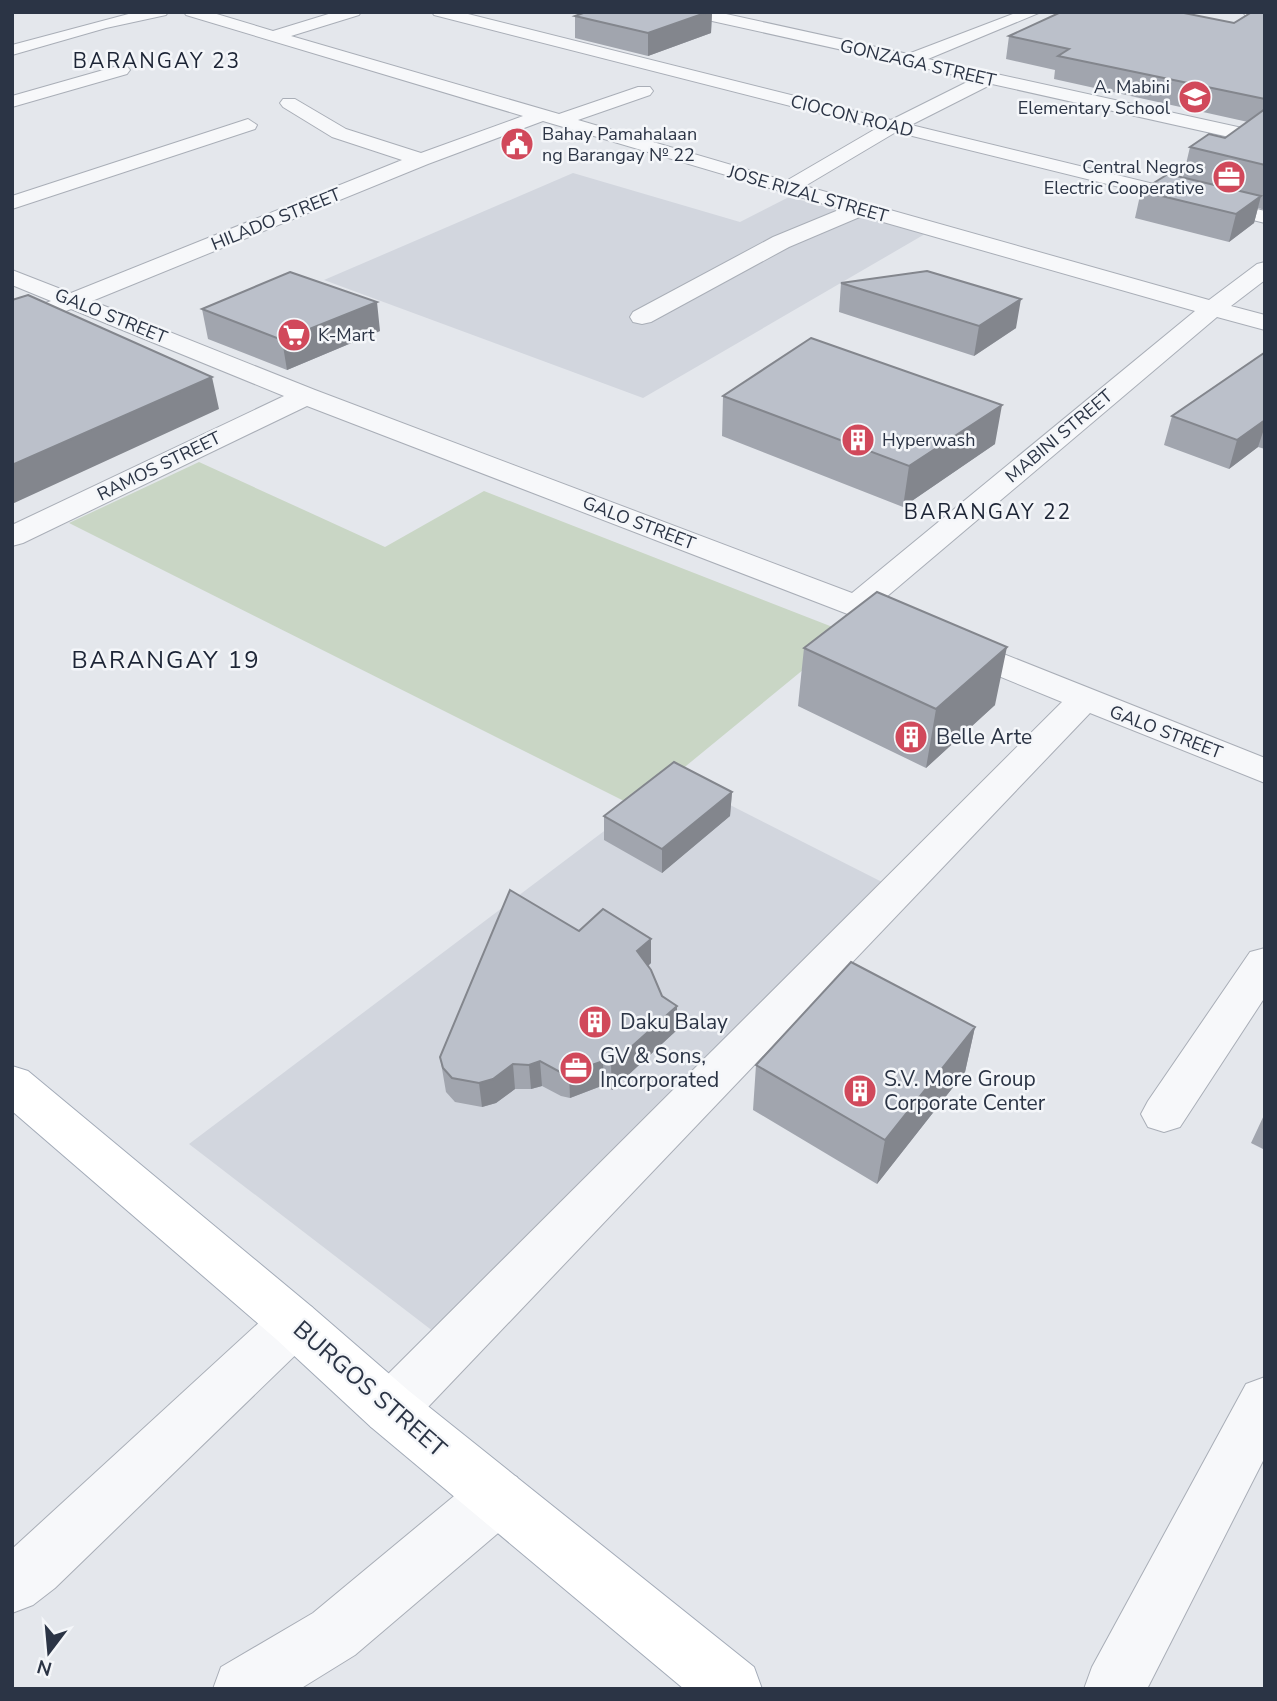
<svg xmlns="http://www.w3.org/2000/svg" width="1277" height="1701" viewBox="0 0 1277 1701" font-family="'Nunito Sans',sans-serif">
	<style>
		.built { fill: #d2d6de }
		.green { fill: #c9d6c5 }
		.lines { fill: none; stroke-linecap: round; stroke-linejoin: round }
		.minor-casing { stroke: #a9aeb7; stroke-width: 2 }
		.major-casing { stroke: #a3abb8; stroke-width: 2 }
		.minor { fill: #f7f8fa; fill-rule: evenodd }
		.major { fill: #fff; fill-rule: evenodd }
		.wall { fill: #a1a5ae }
		.shaded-wall { fill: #83868d }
		.building { fill: #bbc0ca; stroke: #83868d; stroke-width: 2 }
		.labels { text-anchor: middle; stroke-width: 5; stroke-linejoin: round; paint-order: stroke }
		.far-street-label { font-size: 18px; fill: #2b3445; stroke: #f4f6f9 }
		.far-poi-label { font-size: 18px; fill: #2b3445; stroke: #f4f6f9; text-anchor: start }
		.far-quarter-label { font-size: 21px; letter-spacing: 2px; fill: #1d2536; stroke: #f4f6f9 }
		.poi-label { font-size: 21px; fill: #2b3445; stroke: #f4f6f9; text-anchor: start }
		.quarter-label { font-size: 24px; letter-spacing: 2px; fill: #1d2536; stroke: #f4f6f9 }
		.near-street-label { font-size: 24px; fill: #2b3445; stroke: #f4f6f9 }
	</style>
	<rect width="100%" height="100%" fill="#e4e7ec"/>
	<path class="built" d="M573,173L740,222L789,197L925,234L643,398L324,280Z
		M673,776L886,884L438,1335L189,1144L636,807Z"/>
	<path class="green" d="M199,462L385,547L484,491L848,633L636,807L69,523Z"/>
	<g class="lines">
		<defs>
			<path id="minor" d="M136,12H168L166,15L106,28L12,55V45Z
				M184,12H210L273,31L335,12H361L359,15L291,36L559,114L638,87H650L653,91L650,95L578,120L786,181L877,128L434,15L432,12H460L891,120L973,79L694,17L686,12H717L908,54L1018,12H1041L928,59L1265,133V145L992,84L911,125L1265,211V223L896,132L805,186L1209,300L1257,264L1265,262V280L1231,306L1265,315V330L1217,317L878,604L1265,758V783L1090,713L409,1427L390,1434L371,1427L363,1409L371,1391L1062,702L845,613L307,406L23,543L12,546V525L284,396L71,309L12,332V316L51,301L12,285V270L71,293L402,160L332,137L283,107L280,103L283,99H295L346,129L421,153L523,116L186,15ZM543,121L841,209L773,237L633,312L630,317L633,322L642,324L651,322L789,247L862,216L1195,311L852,593L315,390L92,301L428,164Z
				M1243,12H1265V20L1245,15Z
				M121,65L127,66L130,70L127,74L12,107V96Z
				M248,119L257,125L255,129L12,209V196Z
				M1265,948V997L1180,1127L1164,1132L1148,1127L1141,1114L1148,1101L1250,952Z
				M294,1300L312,1307L320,1323L312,1339L55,1588L33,1605L12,1613V1549L276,1307Z
				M1265,1377V1457L1147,1689H1084L1092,1667L1246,1384Z
				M497,1469L517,1477L525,1497L517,1517L355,1655L300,1689H213L221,1667L313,1613L477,1477Z"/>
			<path id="major" d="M12,1066L28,1071L312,1307L409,1391L754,1667L762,1689H684L371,1427L276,1339L12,1111Z"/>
		</defs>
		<use href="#minor" class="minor-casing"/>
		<use href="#major" class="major-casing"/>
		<use href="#minor" class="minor"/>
		<use href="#major" class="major"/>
	</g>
	<path class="wall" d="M586,12H712L711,33L648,56L575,38V16Z
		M1265,12V210L1258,208L1254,223L1229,242L1135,218L1141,191L1183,177L1190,147L1225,138L1248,122L1054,79L1055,70L1006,59L1009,36L1234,23Z
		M841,283L1016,328L974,356L839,312Z
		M202,309L380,331L287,370L208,339Z
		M1265,353V449L1258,447L1229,469L1164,445L1172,416Z
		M723,396L995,444L903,507L722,436Z
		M804,648L995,705L926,768L798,706Z
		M732,792L730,816L662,873L604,840V816Z
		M579,931L651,939V963L648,966L662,996L677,1006V1030L612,1090L604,1085L570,1098L561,1096L542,1086L531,1089H515L496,1103L482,1107L455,1102L446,1092L440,1057Z
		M975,1027L965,1072L877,1184L753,1110L756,1065Z
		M1265,1113V1150L1251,1143Z"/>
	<path class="shaded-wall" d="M708,12H712L711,33L648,56V33Z
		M1261,196L1254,223L1229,242L1236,214Z
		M1021,299L1016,328L974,356L979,326Z
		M377,302L380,331L287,370L282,340Z
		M212,377L219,409L12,504V465Z
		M1002,405L995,444L903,507L909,466Z
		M1265,420V426L1258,447L1229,469L1237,440Z
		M1007,647L995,705L926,768L936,709Z
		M732,792L730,816L662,873V849Z
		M651,939V963L637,976V951Z
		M677,1006V1030L612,1090L611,1065Z
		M975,1027L965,1072L877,1184L885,1140Z
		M540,1061L542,1086L531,1089L529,1065Z
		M603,1061L604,1085L570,1098L569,1073Z
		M513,1064L515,1089L496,1103L482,1107L479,1083Z"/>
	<path class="building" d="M586,12H708L648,33L575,16Z
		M1061,12H1179L1234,23L1252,12H1265V99L1058,56L1069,49L1009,36Z
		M1265,109V165L1190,147L1209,134L1225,138Z
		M1168,174L1261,196L1236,214L1141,191Z
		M927,271L1021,299L979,326L841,283Z
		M290,272L377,302L282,340L202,309Z
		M28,295L212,377L12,465V300Z
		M811,338L1002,405L909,466L723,396Z
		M1264,353H1265V420L1237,440L1172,416Z
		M877,592L1007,647L936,709L804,648Z
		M674,762L732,792L662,849L604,816Z
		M510,890L579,931L603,909L651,939L637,951L651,970L662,996L677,1006L611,1065L603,1061L569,1073L560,1072L540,1061L529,1065L513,1064L493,1079L479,1083L452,1078L443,1068L440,1057Z
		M851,962L975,1027L885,1140L756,1065Z"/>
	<defs>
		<symbol id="school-disc" viewBox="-11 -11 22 22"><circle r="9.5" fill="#d1495b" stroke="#f4f6f9"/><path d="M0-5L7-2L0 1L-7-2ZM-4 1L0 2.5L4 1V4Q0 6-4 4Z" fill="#fff"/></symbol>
		<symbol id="civic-disc" viewBox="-11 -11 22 22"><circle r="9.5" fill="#d1495b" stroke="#f4f6f9"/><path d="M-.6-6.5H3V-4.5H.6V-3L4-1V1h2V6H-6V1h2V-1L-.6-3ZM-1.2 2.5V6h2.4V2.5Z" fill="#fff"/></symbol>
		<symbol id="office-disc" viewBox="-11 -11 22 22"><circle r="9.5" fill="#d1495b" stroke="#f4f6f9"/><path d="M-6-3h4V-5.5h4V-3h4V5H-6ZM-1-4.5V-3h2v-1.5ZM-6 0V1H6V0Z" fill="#fff"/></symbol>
		<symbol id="supermarket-disc" viewBox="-11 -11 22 22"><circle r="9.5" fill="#d1495b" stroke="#f4f6f9"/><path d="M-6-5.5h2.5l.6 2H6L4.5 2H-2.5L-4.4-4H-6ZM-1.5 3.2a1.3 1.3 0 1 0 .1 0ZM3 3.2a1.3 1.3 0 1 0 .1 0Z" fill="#fff"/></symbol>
		<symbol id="building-disc" viewBox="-11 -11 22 22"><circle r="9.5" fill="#d1495b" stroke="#f4f6f9"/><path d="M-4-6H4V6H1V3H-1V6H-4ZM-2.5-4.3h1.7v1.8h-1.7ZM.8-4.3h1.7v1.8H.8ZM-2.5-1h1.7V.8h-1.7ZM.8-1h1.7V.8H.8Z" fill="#fff"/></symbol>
	</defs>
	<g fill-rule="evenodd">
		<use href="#school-disc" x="1176" y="78" width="38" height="38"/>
		<use href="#civic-disc" x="498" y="125" width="38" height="38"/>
		<use href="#office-disc" x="1210" y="158" width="38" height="38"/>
		<use href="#supermarket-disc" x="275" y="316" width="38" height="38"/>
		<use href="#building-disc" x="839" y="421" width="38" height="38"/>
		<use href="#building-disc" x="892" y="718" width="38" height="38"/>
		<use href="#building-disc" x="576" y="1003" width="38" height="38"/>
		<use href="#office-disc" x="557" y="1049" width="38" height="38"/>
		<use href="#building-disc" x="841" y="1072" width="38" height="38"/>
	</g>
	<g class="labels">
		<g class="far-street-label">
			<text transform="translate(918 63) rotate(13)" y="6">GONZAGA STREET</text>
			<text transform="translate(852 116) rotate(14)" y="6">CIOCON ROAD</text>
			<text transform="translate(808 194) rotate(16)" y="6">JOSE RIZAL STREET</text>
			<text transform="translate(276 219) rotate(-22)" y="6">HILADO STREET</text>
			<text transform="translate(111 316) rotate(22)" y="6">GALO STREET</text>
			<text transform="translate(1059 436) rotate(-40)" y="6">MABINI STREET</text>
			<text transform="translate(159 466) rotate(-26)" y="6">RAMOS STREET</text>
			<text transform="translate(639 523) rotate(21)" y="6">GALO STREET</text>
			<text transform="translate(1166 732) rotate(21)" y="6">GALO STREET</text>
		</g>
		<g class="far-poi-label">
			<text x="1170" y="93" text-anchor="end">A. Mabini<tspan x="1170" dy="21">Elementary School</tspan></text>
			<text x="542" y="140">Bahay Pamahalaan<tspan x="542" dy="21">ng Barangay № 22</tspan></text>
			<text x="1204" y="173" text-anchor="end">Central Negros<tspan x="1204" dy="21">Electric Cooperative</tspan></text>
			<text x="318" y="341">K-Mart</text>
			<text x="882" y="446">Hyperwash</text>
		</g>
		<g class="far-quarter-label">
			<text x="157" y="68">BARANGAY 23</text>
			<text x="988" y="519">BARANGAY 22</text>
		</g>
		<g class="poi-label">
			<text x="936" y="744">Belle Arte</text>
			<text x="620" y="1029">Daku Balay</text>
			<text x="600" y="1063">GV &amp; Sons,<tspan x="600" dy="24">Incorporated</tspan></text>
			<text x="884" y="1086">S.V. More Group<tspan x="884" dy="24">Corporate Center</tspan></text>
		</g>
		<g class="quarter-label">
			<text x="166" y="668">BARANGAY 19</text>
		</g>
		<g class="near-street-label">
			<text transform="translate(370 1389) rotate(41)" y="8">BURGOS STREET</text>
		</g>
	</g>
	<rect width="1277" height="1701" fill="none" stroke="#2b3445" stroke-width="28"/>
	<g transform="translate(49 1652) rotate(196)" stroke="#f4f6f9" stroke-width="5" paint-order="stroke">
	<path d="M0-5L12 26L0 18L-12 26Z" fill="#2b3445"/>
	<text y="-10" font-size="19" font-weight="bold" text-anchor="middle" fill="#2b3445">N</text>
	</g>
</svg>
